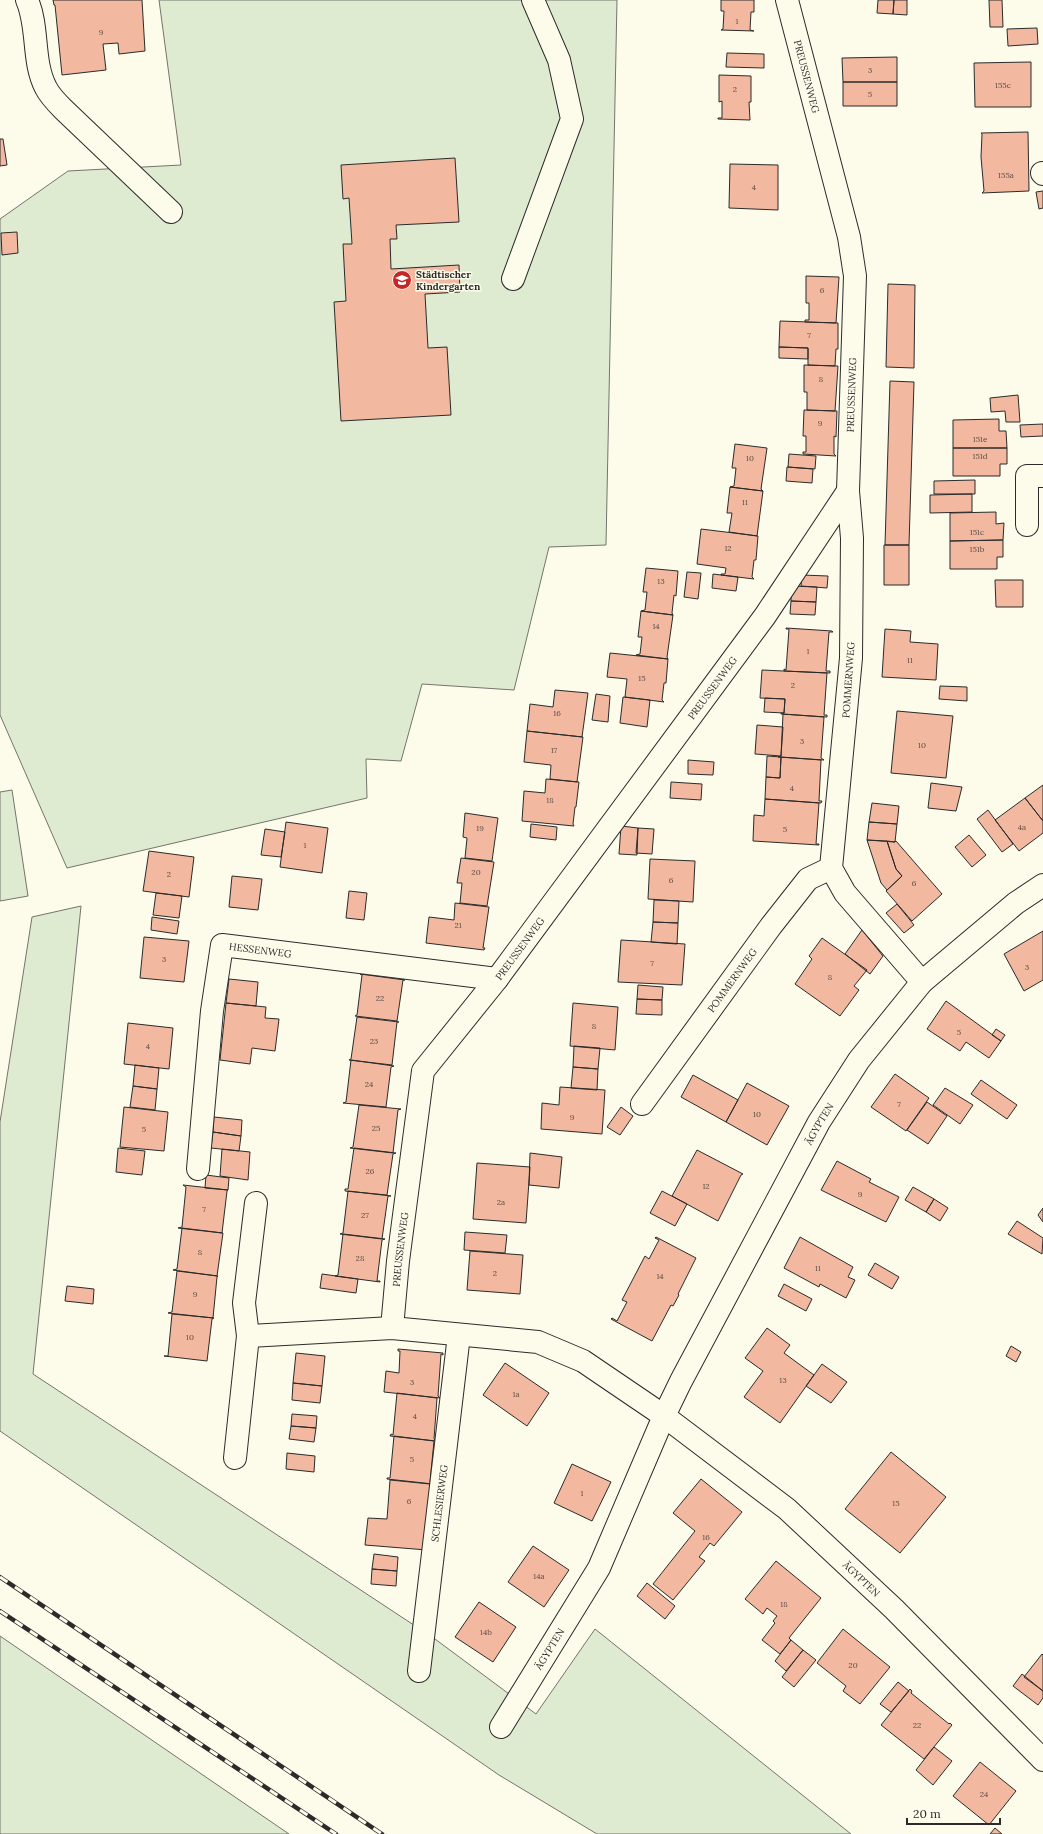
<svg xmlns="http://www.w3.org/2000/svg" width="1043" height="1834" viewBox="0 0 1043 1834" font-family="Lora,serif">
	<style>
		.green { fill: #deebd1; stroke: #74746e }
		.building { fill: #f2b8a0; stroke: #2b2b2b }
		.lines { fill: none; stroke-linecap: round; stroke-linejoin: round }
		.minor-casing { stroke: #2b2b2b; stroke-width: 24 }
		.minor { stroke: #fdfbea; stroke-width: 22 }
		.rail-casing { stroke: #2b2b2b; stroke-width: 4.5 }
		.rail { stroke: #fdfbea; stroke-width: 3; stroke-dasharray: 9; stroke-linecap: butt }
		.labels { text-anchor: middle; stroke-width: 3; stroke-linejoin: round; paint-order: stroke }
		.number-label { font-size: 8px; fill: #5d4e48 }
		.street-label { font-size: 10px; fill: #2b2b2b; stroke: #fdfbea }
		.poi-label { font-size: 10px; font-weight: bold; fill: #2b2b2b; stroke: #fdfbea; text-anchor: start }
	</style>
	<rect width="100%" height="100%" fill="#fdfbea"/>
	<path class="green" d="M159,0H617L606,545L549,547L514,690L422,684L401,761L366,759L367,798L67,868L0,715V219L68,171L181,165Z
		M12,790L28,896L0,901V792Z
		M81,906L33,1374L435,1639L536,1714L595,1629L851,1834H597L499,1775L0,1431V1122L32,917Z
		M0,1636L289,1834H0Z"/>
	<path class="building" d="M53,0H142L145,51L119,54L118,43L103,44L106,70L62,75L55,5H54Z
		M721,0H754V12H751L750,30L754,31L721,30L723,29L724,11H721Z
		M878,0H894L893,14L877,13Z
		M894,0H907V15L893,14Z
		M989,0H1002L1003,27H990Z
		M1037,28L1038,44L1008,46L1007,29Z
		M727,53L764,54V68L726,67Z
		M897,57V82H843L842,58Z
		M1031,62V107H975L974,63Z
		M719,75L751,76V102H749L750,120L718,119V118H722V101L719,102Z
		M843,82H897V106H843Z
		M1028,132L1029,191L982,193L984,191L981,157L982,134L981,133Z
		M0,139H3L7,165L0,166Z
		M455,158L459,222L396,225L397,239H390L391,269L459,265L460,292L425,294L428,348L447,347L451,415L341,421L334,302L346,301L343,244H352L349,198L343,199L341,165Z
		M730,164L778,165V210L729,208Z
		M1043,191V208L1039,209L1036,192Z
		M17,232L18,253L2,255L1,233Z
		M806,276L839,277L836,323L805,322V320H809V303H806Z
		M888,284L915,285L914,368L886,367Z
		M780,321L838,323V349H836L835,366L808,365V348L779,347Z
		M779,347L808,348V359L779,358Z
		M804,365L838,366L835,411L807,410V392H804Z
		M890,381L914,382L909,545H885Z
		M1018,395L1020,422H1006L1005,411L991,412L990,398Z
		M804,410L837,411L836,437L834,436V454L836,456L803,454V452H806V436H803Z
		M999,419V431H1006L1007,448H953V420Z
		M1043,424V436L1021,437L1020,425Z
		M735,444L767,448L761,489L763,491L730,487L734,486L736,468H732Z
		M953,448H1007V464H1000V476H953Z
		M789,454L816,456L815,469L788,467Z
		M787,467L813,469L812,483L786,481Z
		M975,480V494H934V481Z
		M730,487L763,491L757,536L729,532L732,513H727Z
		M972,494V512L930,513V495Z
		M996,512V524L1004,523L1003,540L950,541V513Z
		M701,529L758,536L756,560H754L752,577L754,579L721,575V574H725L726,568L697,564Z
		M1003,540V557H997V569H950V541Z
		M884,545H909V585H884Z
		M646,568L678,571L676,596L674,595L672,613L673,615L641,611L645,610L647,592H643Z
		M687,572L701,573L698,599L684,597Z
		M713,574L738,577L736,591L712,588Z
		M802,575L828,576L827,588L801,586Z
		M995,580H1023V607H996Z
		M791,586L817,587L816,602L791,601Z
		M791,601L816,602L815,615L790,614Z
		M641,611L673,615L667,657L668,659L636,655L640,654L642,637H638Z
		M786,628L832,631L833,632H829L826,671H830V673L784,671V669L786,670L789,629H786Z
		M885,629L911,631L910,642L938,644L936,680L882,677Z
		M610,653L668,659L666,683H664L662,700L664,702L625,697L627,679L607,677Z
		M762,670L827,673L824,715H827V717L781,714V713H784L785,699L760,698Z
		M940,686L967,687V701L939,699Z
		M555,690L588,693L582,737L527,731L530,704L553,707Z
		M596,694L610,696L608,722L592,720Z
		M623,697L650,700L647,727L620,723Z
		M765,698L785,699L784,713L764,712Z
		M897,711L953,716L946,778L891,773Z
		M783,714L824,717L821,758L824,760L778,757L781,756Z
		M757,725L783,727L781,756L755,754Z
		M527,731L583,737L577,782L550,779L551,765L524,762Z
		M767,756L781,757L780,778L766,777Z
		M781,757L821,760L819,801H822L821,803L765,799L766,777L780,778Z
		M688,760L714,762L713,775L688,774Z
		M546,779L579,782L576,807H575L573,824L574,826L522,821L524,791L545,793Z
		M671,782L702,784L701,800L670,798Z
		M931,783L962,787L956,811L928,808Z
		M1043,785V821L1025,798Z
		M1025,798L1043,821V833L1019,851L995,820Z
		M765,799L819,803L816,844H819V845L753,841L754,815L764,816Z
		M872,803L899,806L897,824L869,822Z
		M988,810L1013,844L1002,852L977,819Z
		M465,813L498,818L492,861L465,858L467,838L463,837Z
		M286,822L328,828L322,873L280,867Z
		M869,822L897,824L895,842L867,840Z
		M531,824L557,827L556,840L530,837Z
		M621,826L638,828L637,855L619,854Z
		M638,828L654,829L652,854L636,853Z
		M265,829L285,832L281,857L261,855Z
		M969,835L986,855L972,867L955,847Z
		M867,840L887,841L896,869L902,876L887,890L881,883Z
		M887,841L895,842L896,841L942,894L912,921L886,891L902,876L896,869Z
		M149,851L194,857L189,897L143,891Z
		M461,858L494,862L487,906L460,903L462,883H457Z
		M650,859L695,861L693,902L648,899Z
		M232,876L262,879L258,910L229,907Z
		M349,891L367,893L364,920L346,918Z
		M156,893L182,896L179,918L153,915Z
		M654,900L679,901L678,923L653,922Z
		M455,903L489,907L483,948H485L484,950L426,943L429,917L454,920Z
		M897,904L914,925L904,933L886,913Z
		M152,917L179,921L177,934L151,930Z
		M653,922L678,923L677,944L651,942Z
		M862,930L883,956L870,974L845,954Z
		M1043,931V980L1024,991L1004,954Z
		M144,937L189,941L184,982L140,978Z
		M822,938L867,970L854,986L859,990L840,1016L795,984L812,959L809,956Z
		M621,940L685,944L682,985L618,982Z
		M360,974L405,980H403L397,1021L355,1016L357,1015L362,975Z
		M229,979L258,982L256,1006L226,1003Z
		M638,985L663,987L662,1000L637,999Z
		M637,999L662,1000V1015L636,1014Z
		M946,1001L1001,1041L989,1058L966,1042L960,1051L927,1029Z
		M226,1003L266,1007L265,1018L279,1019L275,1051L252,1048L250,1064L220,1060Z
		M573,1003L618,1007L615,1050L570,1046Z
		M357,1017L399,1022H397L392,1065L349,1060L351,1059Z
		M128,1023L173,1028L169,1069L124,1064Z
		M996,1029L1005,1035L1001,1041L992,1035Z
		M574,1046L600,1048L598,1069L573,1067Z
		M351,1060L394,1066L391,1067L386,1107L343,1103L346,1102Z
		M135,1065L159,1068L157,1089L133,1086Z
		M573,1067L598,1069L597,1090L571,1088Z
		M895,1074L929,1098L906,1131L871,1107Z
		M693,1075L738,1100L726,1122L681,1097Z
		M981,1080L1017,1105L1007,1119L971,1094Z
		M747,1083L789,1106L767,1145L726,1122Z
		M133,1086L157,1089L155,1110L130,1107Z
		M560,1087L605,1090L602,1134L541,1129L542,1103L559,1105Z
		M945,1088L973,1105L960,1124L933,1105Z
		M927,1102L947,1116L928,1144L907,1130Z
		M359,1105L401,1109L398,1110L393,1153L350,1148L353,1147Z
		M124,1107L168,1112L164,1151L120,1147Z
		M621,1107L633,1116L620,1135L607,1127Z
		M214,1117L242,1120L241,1136L213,1132Z
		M213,1132L241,1136L239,1151L211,1148Z
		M118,1148L145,1151L142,1175L116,1172Z
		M354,1148L396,1153L393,1154L387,1195L345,1191V1189H348Z
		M222,1149L250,1152L248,1180L220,1176Z
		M697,1150L743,1174L741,1175L718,1221L672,1196Z
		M530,1153L562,1157L559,1188L529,1185Z
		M837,1161L871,1179L869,1182L899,1197L886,1222L821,1190Z
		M477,1163L530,1167L526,1223L473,1219Z
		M206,1175L229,1178L228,1190L205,1188Z
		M183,1185L228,1190L227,1191L222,1233L178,1228L182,1227L186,1187Z
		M913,1187L934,1199L926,1212L905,1200Z
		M348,1191L391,1196H388L382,1239L340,1234L343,1233Z
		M662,1191L687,1204L675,1226L650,1213Z
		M934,1199L948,1208L940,1221L926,1212Z
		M1043,1208V1222L1038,1215Z
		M1017,1221L1043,1238L1042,1254L1008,1234Z
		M182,1228L223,1233L217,1276L173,1270L177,1269Z
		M465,1232L507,1235L505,1253L464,1250Z
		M343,1234L385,1239L382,1240L377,1281H380V1282L335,1276L338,1275Z
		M656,1237L696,1258L678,1294L679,1295L673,1306L671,1305L652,1341L611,1319L612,1318L617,1321L627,1302L622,1300L645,1256L649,1259L659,1240L655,1238Z
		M800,1237L853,1267L848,1277L855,1280L846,1298L820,1284L819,1287L784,1268Z
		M470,1251L523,1255L520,1294L467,1290Z
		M875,1263L899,1277L892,1289L868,1275Z
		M177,1271L218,1276L217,1277L213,1318L168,1313L172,1312Z
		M322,1274L358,1279L356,1293L320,1288Z
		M784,1284L812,1299L806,1311L778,1296Z
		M67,1286L94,1289L93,1304L65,1301Z
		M172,1314L214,1318L212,1319L207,1361L164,1356H168Z
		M767,1328L790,1345L784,1353L814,1375L780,1423L744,1397L763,1371L745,1358Z
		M1011,1346L1021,1352L1016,1362L1006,1356Z
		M398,1349L443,1353V1355L441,1354L438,1396L440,1398L384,1392L386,1371L399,1373L400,1351H398Z
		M296,1353L325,1356L322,1386L293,1383Z
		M505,1363L549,1393L527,1426L483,1395Z
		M822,1364L847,1382L831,1403L806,1386Z
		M293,1383L322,1386L320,1403L292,1400Z
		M397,1393L437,1398L434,1439L436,1441L390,1436L391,1434L393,1435Z
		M292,1414L317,1416L316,1428L291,1426Z
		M291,1426L316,1428L314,1442L289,1439Z
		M394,1436L434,1441L430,1482L433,1484L387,1479V1478H390Z
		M891,1452L946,1497L900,1553L845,1509Z
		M287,1453L315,1456L314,1472L286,1469Z
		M572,1464L611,1482L592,1521L554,1503Z
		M701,1479L742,1512L714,1546L710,1543L699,1557L705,1561L673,1600L653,1584L695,1531L673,1513Z
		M390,1480L430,1484L427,1550L365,1545L368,1518L387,1519Z
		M533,1546L569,1570L544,1607L508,1582Z
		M374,1554L398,1557L397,1571L372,1569Z
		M776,1561L821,1598L789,1638L791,1640L780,1654L762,1640L775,1623L773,1621L777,1616L767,1608L763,1614L745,1599Z
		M372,1569L397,1571L396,1586L371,1584Z
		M647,1583L675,1606L665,1619L637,1596Z
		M479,1602L516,1627L493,1662L455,1637Z
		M843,1629L890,1667L860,1704L843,1691L846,1686L817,1663Z
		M791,1640L803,1650L786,1671L775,1661Z
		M803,1650L816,1660L794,1687L782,1677Z
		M1042,1654L1043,1655V1691L1024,1677Z
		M1022,1674L1043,1691V1698L1038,1705L1013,1686Z
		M898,1682L909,1691L891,1712L880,1704Z
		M910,1689L912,1691L911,1693L949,1724L950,1723L952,1725L924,1759L881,1725Z
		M934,1747L952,1761L933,1785L916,1770Z
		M980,1762L1016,1791L989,1825L953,1796Z
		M995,1828L1002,1834H990Z"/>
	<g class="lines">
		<defs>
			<g id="minor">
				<path d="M27,0C39,27 32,62 46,88C50,96 57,103 63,109L171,212"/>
				<path id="s1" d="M787,0L849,237L855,276L848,491L852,538L851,658L831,868L845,893L922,982"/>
				<path d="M1042,173L1043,174"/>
				<path d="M513,279L572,119L559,60L533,0"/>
				<path d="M1027,525V476H1043"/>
				<path id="s2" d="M642,1104L771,926L808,879L831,868"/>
				<path id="s3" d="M198,1169L212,1011L222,945L497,979"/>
				<path id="s4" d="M392,1328L398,1261L423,1071L497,979L765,616L848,491"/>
				<path id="s5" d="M248,1336L392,1328L538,1342L583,1361L664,1416L787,1509L894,1609L1043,1760"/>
				<path d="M235,1458L248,1336L244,1303L256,1203"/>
				<path id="s6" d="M419,1671L459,1335"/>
				<path id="s7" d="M501,1727L599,1568L664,1416L681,1381L819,1122L859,1060L922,982L1016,903L1043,885"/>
			</g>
		</defs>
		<use href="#minor" class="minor-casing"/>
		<use href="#minor" class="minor"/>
		<defs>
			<path id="rail" d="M0,1577L382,1834
				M0,1611L336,1834"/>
		</defs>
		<use href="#rail" class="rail-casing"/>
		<use href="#rail" class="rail"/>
	</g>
	<defs>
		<symbol id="school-disc" viewBox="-11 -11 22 22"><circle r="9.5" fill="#c62828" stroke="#fdfbea"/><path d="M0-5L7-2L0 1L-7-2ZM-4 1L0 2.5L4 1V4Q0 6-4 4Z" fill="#fff"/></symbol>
	</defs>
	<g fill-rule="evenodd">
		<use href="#school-disc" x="391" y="269" width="22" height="22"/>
	</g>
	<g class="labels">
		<g class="number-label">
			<text x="737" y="24">1</text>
			<text x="101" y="35">9</text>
			<text x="870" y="73">3</text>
			<text x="1003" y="88">155c</text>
			<text x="735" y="92">2</text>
			<text x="870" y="97">5</text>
			<text x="1006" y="178">155a</text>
			<text x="754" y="190">4</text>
			<text x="822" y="293">6</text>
			<text x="809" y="338">7</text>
			<text x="821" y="382">8</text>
			<text x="820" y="426">9</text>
			<text x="980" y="442">151e</text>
			<text x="980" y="459">151d</text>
			<text x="750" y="461">10</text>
			<text x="745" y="505">11</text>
			<text x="977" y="535">151c</text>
			<text x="728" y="551">12</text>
			<text x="977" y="552">151b</text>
			<text x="661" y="584">13</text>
			<text x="656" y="629">14</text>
			<text x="808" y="654">1</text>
			<text x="910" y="663">11</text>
			<text x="642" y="681">15</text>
			<text x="793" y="688">2</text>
			<text x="557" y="716">16</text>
			<text x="802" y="744">3</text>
			<text x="922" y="748">10</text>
			<text x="554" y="753">17</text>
			<text x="792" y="791">4</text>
			<text x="550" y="803">18</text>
			<text x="1022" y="830">4a</text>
			<text x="480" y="831">19</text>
			<text x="785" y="832">5</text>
			<text x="305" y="848">1</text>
			<text x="476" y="875">20</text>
			<text x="169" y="877">2</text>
			<text x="671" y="883">6</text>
			<text x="914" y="886">6</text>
			<text x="458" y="928">21</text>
			<text x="164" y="962">3</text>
			<text x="652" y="966">7</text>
			<text x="1027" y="970">3</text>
			<text x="830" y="980">8</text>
			<text x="380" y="1001">22</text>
			<text x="594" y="1029">8</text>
			<text x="959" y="1035">5</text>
			<text x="374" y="1044">23</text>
			<text x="148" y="1049">4</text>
			<text x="369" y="1087">24</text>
			<text x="899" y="1107">7</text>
			<text x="757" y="1117">10</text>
			<text x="572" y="1120">9</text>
			<text x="376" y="1131">25</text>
			<text x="144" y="1132">5</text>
			<text x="370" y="1174">26</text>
			<text x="706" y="1189">12</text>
			<text x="860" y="1197">9</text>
			<text x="501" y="1205">2a</text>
			<text x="204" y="1212">7</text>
			<text x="365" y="1218">27</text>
			<text x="200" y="1255">8</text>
			<text x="360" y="1261">28</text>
			<text x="818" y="1271">11</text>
			<text x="495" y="1276">2</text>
			<text x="660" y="1279">14</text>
			<text x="195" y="1297">9</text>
			<text x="190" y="1340">10</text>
			<text x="783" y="1383">13</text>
			<text x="412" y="1385">3</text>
			<text x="516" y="1397">1a</text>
			<text x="415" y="1419">4</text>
			<text x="412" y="1462">5</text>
			<text x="582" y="1496">1</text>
			<text x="409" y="1504">6</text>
			<text x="896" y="1506">15</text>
			<text x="706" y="1540">16</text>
			<text x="539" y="1579">14a</text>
			<text x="784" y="1607">18</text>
			<text x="486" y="1635">14b</text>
			<text x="853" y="1668">20</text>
			<text x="917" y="1728">22</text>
			<text x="984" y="1797">24</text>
		</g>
		<g class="street-label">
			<text dy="4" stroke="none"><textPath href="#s1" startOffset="79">PREUSSENWEG</textPath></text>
			<text transform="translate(851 395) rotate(-88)" y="4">PREUSSENWEG</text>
			<text transform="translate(848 680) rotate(-86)" y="4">POMMERNWEG</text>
			<text dy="4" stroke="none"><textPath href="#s4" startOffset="739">PREUSSENWEG</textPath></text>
			<text dy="4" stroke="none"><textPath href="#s4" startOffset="415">PREUSSENWEG</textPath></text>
			<text dy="4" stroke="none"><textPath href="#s3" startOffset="264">HESSENWEG</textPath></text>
			<text dy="4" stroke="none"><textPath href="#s2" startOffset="153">POMMERNWEG</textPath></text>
			<text dy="4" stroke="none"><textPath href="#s7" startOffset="683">ÄGYPTEN</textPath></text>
			<text dy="4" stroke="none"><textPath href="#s4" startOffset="79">PREUSSENWEG</textPath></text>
			<text dy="4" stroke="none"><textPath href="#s6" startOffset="169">SCHLESIERWEG</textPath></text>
			<text dy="4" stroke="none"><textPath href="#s5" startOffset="694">ÄGYPTEN</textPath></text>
			<text dy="4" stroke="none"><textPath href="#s7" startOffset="92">ÄGYPTEN</textPath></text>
		</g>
		<g class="poi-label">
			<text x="416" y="278">Städtischer<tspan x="416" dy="12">Kindergarten</tspan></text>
		</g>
	</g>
	<path d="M907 1818v6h93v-6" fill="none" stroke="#2b2b2b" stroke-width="2"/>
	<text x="913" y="1818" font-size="12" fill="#2b2b2b" stroke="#fdfbea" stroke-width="3" paint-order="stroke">20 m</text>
</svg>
